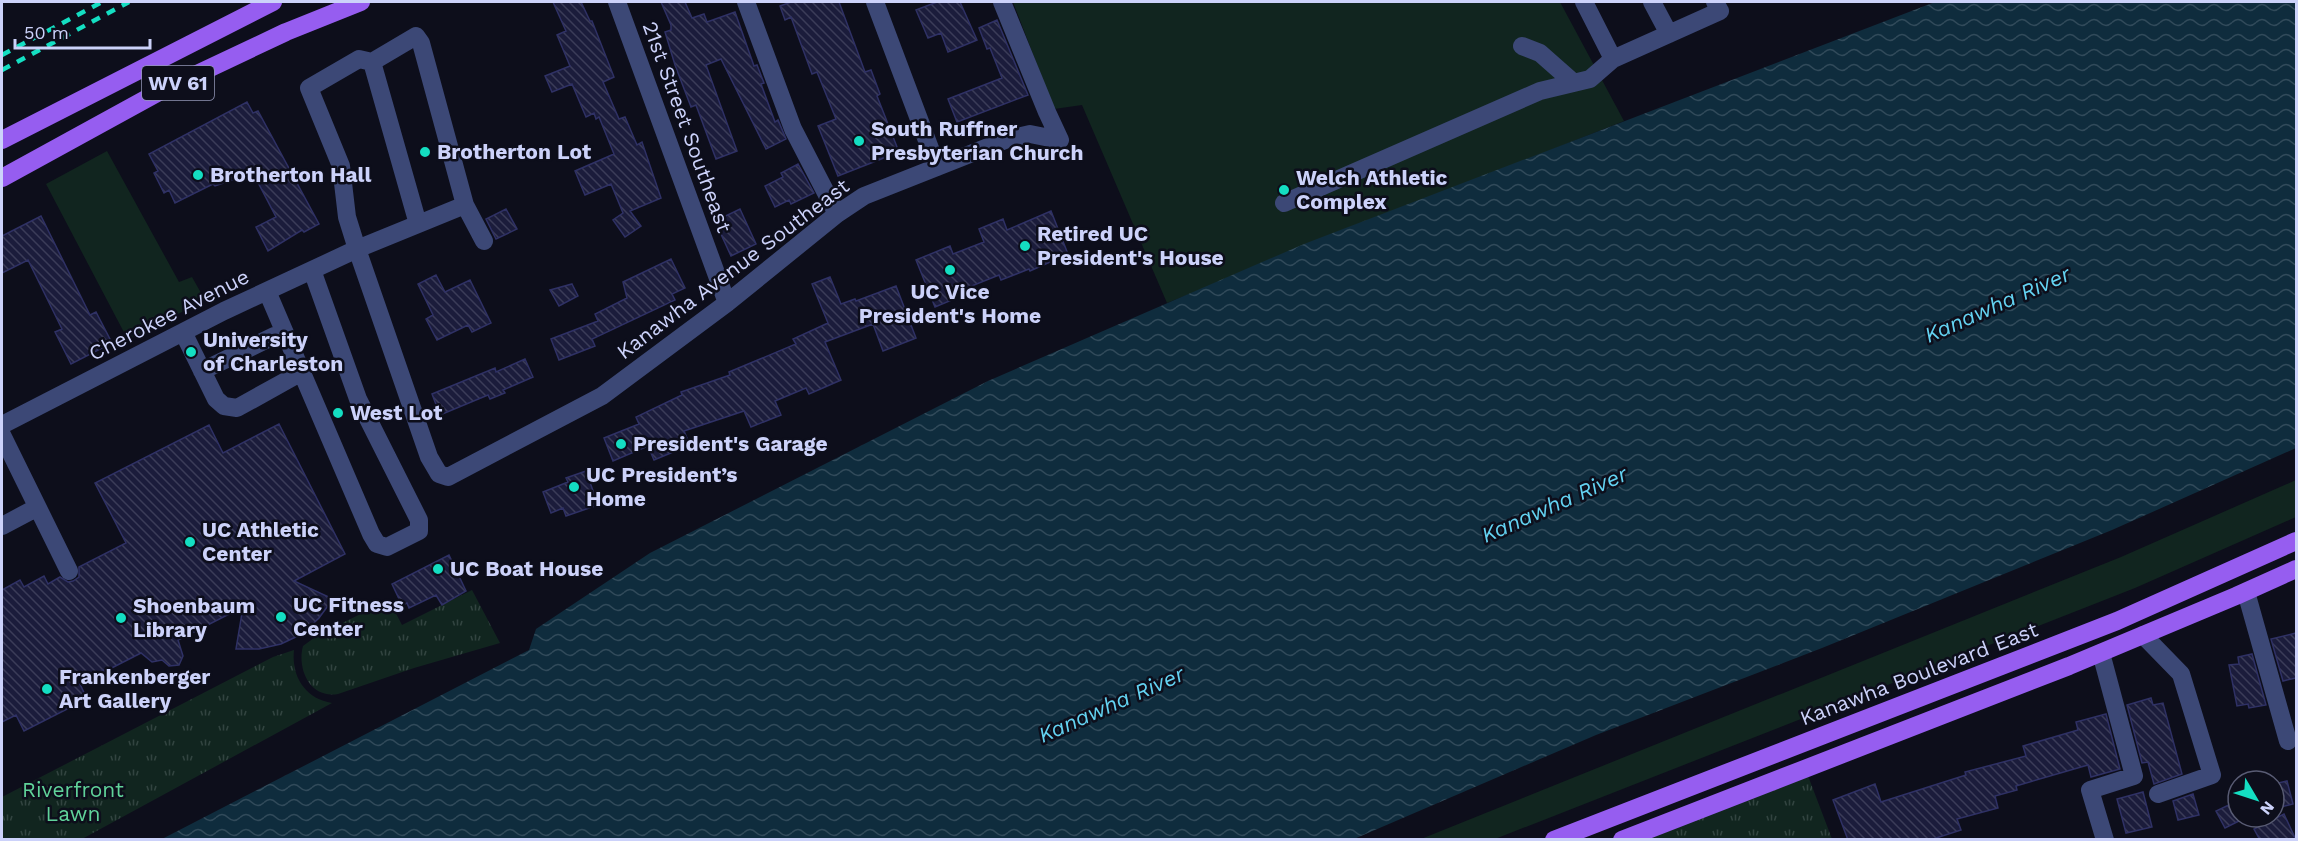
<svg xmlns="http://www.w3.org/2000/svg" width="2298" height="841" viewBox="0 0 2298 841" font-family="'Work Sans',sans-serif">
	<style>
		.grass { fill: #11251f }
		.park { fill: url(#park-tufts) }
		.water { fill: url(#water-waves) }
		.building { fill: url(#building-back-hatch); stroke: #2f3165; stroke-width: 1.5 }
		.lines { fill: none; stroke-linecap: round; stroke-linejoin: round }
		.minor { stroke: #3c4876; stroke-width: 18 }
		.major { stroke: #965df0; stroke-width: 18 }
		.rail { stroke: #14dec2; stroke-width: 4.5; stroke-dasharray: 9 8; stroke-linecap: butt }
		.poi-dot { fill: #14dec2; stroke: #0d0e1b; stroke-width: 2 }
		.labels { text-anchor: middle; stroke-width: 5; stroke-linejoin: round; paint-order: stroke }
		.shield { fill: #0d0e1b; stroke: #9397b7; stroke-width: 1.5 }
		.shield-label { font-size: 20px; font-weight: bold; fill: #ccd2fa }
		.street-label { font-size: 21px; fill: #ccd2fa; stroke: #0d0e1b }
		.poi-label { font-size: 21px; font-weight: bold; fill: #ccd2fa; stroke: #0d0e1b; text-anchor: start }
		.park-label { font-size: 21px; fill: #60d39a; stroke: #0d0e1b }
		.water-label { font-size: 22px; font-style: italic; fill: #63d2f1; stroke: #0d0e1b }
	</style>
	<defs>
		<pattern id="park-tufts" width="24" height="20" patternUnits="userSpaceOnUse" patternTransform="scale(1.5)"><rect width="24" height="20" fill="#11251f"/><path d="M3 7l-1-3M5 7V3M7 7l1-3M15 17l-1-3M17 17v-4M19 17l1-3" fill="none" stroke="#324440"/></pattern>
		<pattern id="water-waves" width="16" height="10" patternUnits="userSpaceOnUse" patternTransform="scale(1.5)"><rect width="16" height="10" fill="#0f2c3d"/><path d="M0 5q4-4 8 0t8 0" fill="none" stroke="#314a5a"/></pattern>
		<pattern id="building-back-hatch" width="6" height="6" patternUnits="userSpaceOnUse" patternTransform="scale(1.5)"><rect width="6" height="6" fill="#1b1c3b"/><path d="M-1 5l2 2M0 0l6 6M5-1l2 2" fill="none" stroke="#3b3c58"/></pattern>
	</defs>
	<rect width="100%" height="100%" fill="#0d0e1b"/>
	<path class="grass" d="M1013,2H1560L1624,121L1167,303L1082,105L1054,109Z
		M107,151L179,282L192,277L205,300L128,340L46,184Z
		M2296,480V517L2135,588L1495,839H1421L2121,557Z"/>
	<path class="park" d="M472,590L500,643L414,668L338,694C309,699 297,668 303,646L318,635L389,600L402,625Z
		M294,650C291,676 305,699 332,703L82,839H2V797L273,657Z
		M1805,768L1832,839L1621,840Z"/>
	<path class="water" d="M1935,2H2296V448L2112,530L1822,648L1596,735L1354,839H162L529,650L536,629L650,553L988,381L1304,244Z"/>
	<path class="building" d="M553,2H581L590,21H592L614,77L603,82L619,119L625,117L637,145L642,142L661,198L630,211L641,226L625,237L613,220L623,213L611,184L585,195L575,171L614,154L599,117L596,119L594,113L586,117L572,84L552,92L545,76L570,66L557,35L566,31Z
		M661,2H685L692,18L704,14L707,22L735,12L754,66L757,65L764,83L761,84L775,122L778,120L786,139L766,149L721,59L706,65L737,151L716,159L696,105L691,107L675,65L665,32L671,30V25Z
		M791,2H839L865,72L871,70L880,94L877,96L899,152L838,176L818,126L836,119L817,72L812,74L791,17L785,20L780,6Z
		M937,2H960L977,40L948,52L941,33L928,38L916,10Z
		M997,20L1028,95L957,122L948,99L1002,78L990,48L987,49L979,28Z
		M247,102L253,113L258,111L319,224L304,232L302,230L268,251L256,227L276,217L253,173L215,186L213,184L175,203L169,190L164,193L154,173L158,171L149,154Z
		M798,164L814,193L791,204L789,200L775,207L765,186L783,177L781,173Z
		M506,209L517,229L496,239L486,219Z
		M740,209L756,244L731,256L715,221Z
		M1051,211L1068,254L1030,271L1029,269L1001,280L999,275L949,295L952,300L935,307L916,260L950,246L953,254L984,242L979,229L1003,219L1007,230Z
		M41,216L90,315L96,312L112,343L71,364L55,332L62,329L28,260L2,273V236Z
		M671,259L685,288L672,294L675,300L592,339L595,346L559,360L551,339L598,321L595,314L627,298L623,282Z
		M436,275L445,292L470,280L491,323L472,332L468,325L437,340L426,319L433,315L418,284Z
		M830,277L841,304L855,299L856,301L896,286L916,338L883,351L873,324L825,342L841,380L809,394L806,388L775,401L781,415L751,427L744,411L684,431L690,445L654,460L648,446L613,461L604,438L639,424L636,417L682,395L681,392L730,375L729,372L796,344L793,339L828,323L812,284Z
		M572,284L578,296L559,306L550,290Z
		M525,359L533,377L503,390L505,393L490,399L488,395L440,415L432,394L495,368L496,372Z
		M279,424L345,554L294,581L333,599L319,618L302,634L281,644L259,649H236L243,607L178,640L183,656L179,665L169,666L162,660L152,662L141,653L104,672L103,670L79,682L87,699L24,731L16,715L2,722V590L20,580L24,587L44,576L48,584L60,577L68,582L73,581L79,577V567L126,543L95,483L209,425L223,453Z
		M586,471L598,505L566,516L563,508L551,513L543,492L568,482L566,478Z
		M449,555L466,591L442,605L436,595L409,608L407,603L402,605L392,584Z
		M2296,633V678L2283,681L2271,639Z
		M2252,654L2266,705L2249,708L2248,704L2237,706L2229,665L2239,664L2238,657Z
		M2151,698L2153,705L2163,703L2182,774L2154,784L2148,762L2142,763L2127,705Z
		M2106,714L2120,769L2091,777L2088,765L2016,786L2017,790L1995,796L1998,808L1957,819L1961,830L1930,840H1848L1833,800L1875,784L1881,802L1966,775L1965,772L2026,756L2023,746L2078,730L2076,722Z
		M2287,781L2293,804L2276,808L2274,784Z
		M2143,792L2152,827L2126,833L2117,799Z
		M2193,794L2199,815L2178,820L2173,801Z
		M2235,802L2238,808V817L2243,819L2225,828L2216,811Z
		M2284,814L2296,840H2260L2254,829Z"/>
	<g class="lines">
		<path class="minor" d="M617,2L727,303
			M746,2L793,129L837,214
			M875,2L937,167
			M1002,2L1047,112L1060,140
			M1584,2L1613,59L1720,11L1715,2
			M1652,2L1669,34
			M1522,46L1540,53L1574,83
			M372,62L418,224
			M1284,203L1540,91L1590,79L1613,59
			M465,205L357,249L347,217L341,166L309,88L359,59L372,62L416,36L421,43L465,205L484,241
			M267,291L371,534L377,544L387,547L419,531V520L358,399L312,270
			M183,332L216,399L224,406L237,408L293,377
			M202,371L274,336
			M2,425L224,311L357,249L429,457L439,474L448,477L602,396L727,303L837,214L864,196L1008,139L1030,134L1060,140
			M2,435L69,571
			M2,526L36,508
			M2246,592L2288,741
			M2143,635L2181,674L2212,775L2158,794
			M2101,653L2134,776L2090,790L2105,840"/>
		<path class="major" d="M2,140L273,2
			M2,178L157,93L286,32L361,2
			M1554,840L2117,621L2296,541
			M1622,840L2069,666L2236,596L2296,569"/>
		<path class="rail" d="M2,55L102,2
			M2,70L129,2"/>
	</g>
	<g class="poi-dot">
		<circle cx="859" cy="141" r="6"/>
		<circle cx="425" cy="152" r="6"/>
		<circle cx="198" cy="175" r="6"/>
		<circle cx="1284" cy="190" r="6"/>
		<circle cx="1025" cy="246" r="6"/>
		<circle cx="950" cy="270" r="6"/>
		<circle cx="191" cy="352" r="6"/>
		<circle cx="338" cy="413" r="6"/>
		<circle cx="621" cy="444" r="6"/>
		<circle cx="574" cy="487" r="6"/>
		<circle cx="190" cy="542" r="6"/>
		<circle cx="438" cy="569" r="6"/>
		<circle cx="281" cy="617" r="6"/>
		<circle cx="121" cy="618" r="6"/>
		<circle cx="47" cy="689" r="6"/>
	</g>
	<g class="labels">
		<rect class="shield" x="142" y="66" width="72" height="34" rx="4.5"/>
		<g class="shield-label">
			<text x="178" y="90">WV 61</text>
		</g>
		<g class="street-label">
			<text transform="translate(687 127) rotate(70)" y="7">21st Street Southeast</text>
			<text transform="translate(733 269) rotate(-37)" y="7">Kanawha Avenue Southeast</text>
			<text transform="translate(169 315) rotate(-27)" y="7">Cherokee Avenue</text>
			<text transform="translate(1919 674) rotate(-21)" y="7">Kanawha Boulevard East</text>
		</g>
		<g class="poi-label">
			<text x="871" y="136">South Ruffner<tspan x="871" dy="24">Presbyterian Church</tspan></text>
			<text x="437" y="159">Brotherton Lot</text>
			<text x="210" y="182">Brotherton Hall</text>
			<text x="1296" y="185">Welch Athletic<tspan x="1296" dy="24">Complex</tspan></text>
			<text x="1037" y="241">Retired UC<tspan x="1037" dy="24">President's House</tspan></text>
			<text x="950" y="299" text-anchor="middle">UC Vice<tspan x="950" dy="24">President's Home</tspan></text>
			<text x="203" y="347">University<tspan x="203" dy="24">of Charleston</tspan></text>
			<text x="350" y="420">West Lot</text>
			<text x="633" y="451">President's Garage</text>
			<text x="586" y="482">UC President’s<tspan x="586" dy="24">Home</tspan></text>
			<text x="202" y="537">UC Athletic<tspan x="202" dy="24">Center</tspan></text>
			<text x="450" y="576">UC Boat House</text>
			<text x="293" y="612">UC Fitness<tspan x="293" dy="24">Center</tspan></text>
			<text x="133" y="613">Shoenbaum<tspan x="133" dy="24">Library</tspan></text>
			<text x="59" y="684">Frankenberger<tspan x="59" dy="24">Art Gallery</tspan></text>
		</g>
		<g class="park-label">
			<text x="73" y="797">Riverfront<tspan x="73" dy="24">Lawn</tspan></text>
		</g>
		<g class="water-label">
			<text transform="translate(1997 304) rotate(-24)" y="8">Kanawha River</text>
			<text transform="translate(1554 504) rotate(-24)" y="8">Kanawha River</text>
			<text transform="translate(1111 704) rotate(-24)" y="8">Kanawha River</text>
		</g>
	</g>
	<rect width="2298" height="841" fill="none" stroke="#ccd2fa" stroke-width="6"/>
	<g transform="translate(2256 799) rotate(129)"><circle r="28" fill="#0d0e1b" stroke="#595c74" stroke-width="1.5"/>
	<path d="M0-4.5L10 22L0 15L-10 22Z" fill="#14dec2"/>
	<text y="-9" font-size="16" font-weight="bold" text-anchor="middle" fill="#ccd2fa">N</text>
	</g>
	<path d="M15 39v9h135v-9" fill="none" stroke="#ccd2fa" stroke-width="3"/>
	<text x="24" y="39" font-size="18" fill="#ccd2fa" stroke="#0d0e1b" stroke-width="4.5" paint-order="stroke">50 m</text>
</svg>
